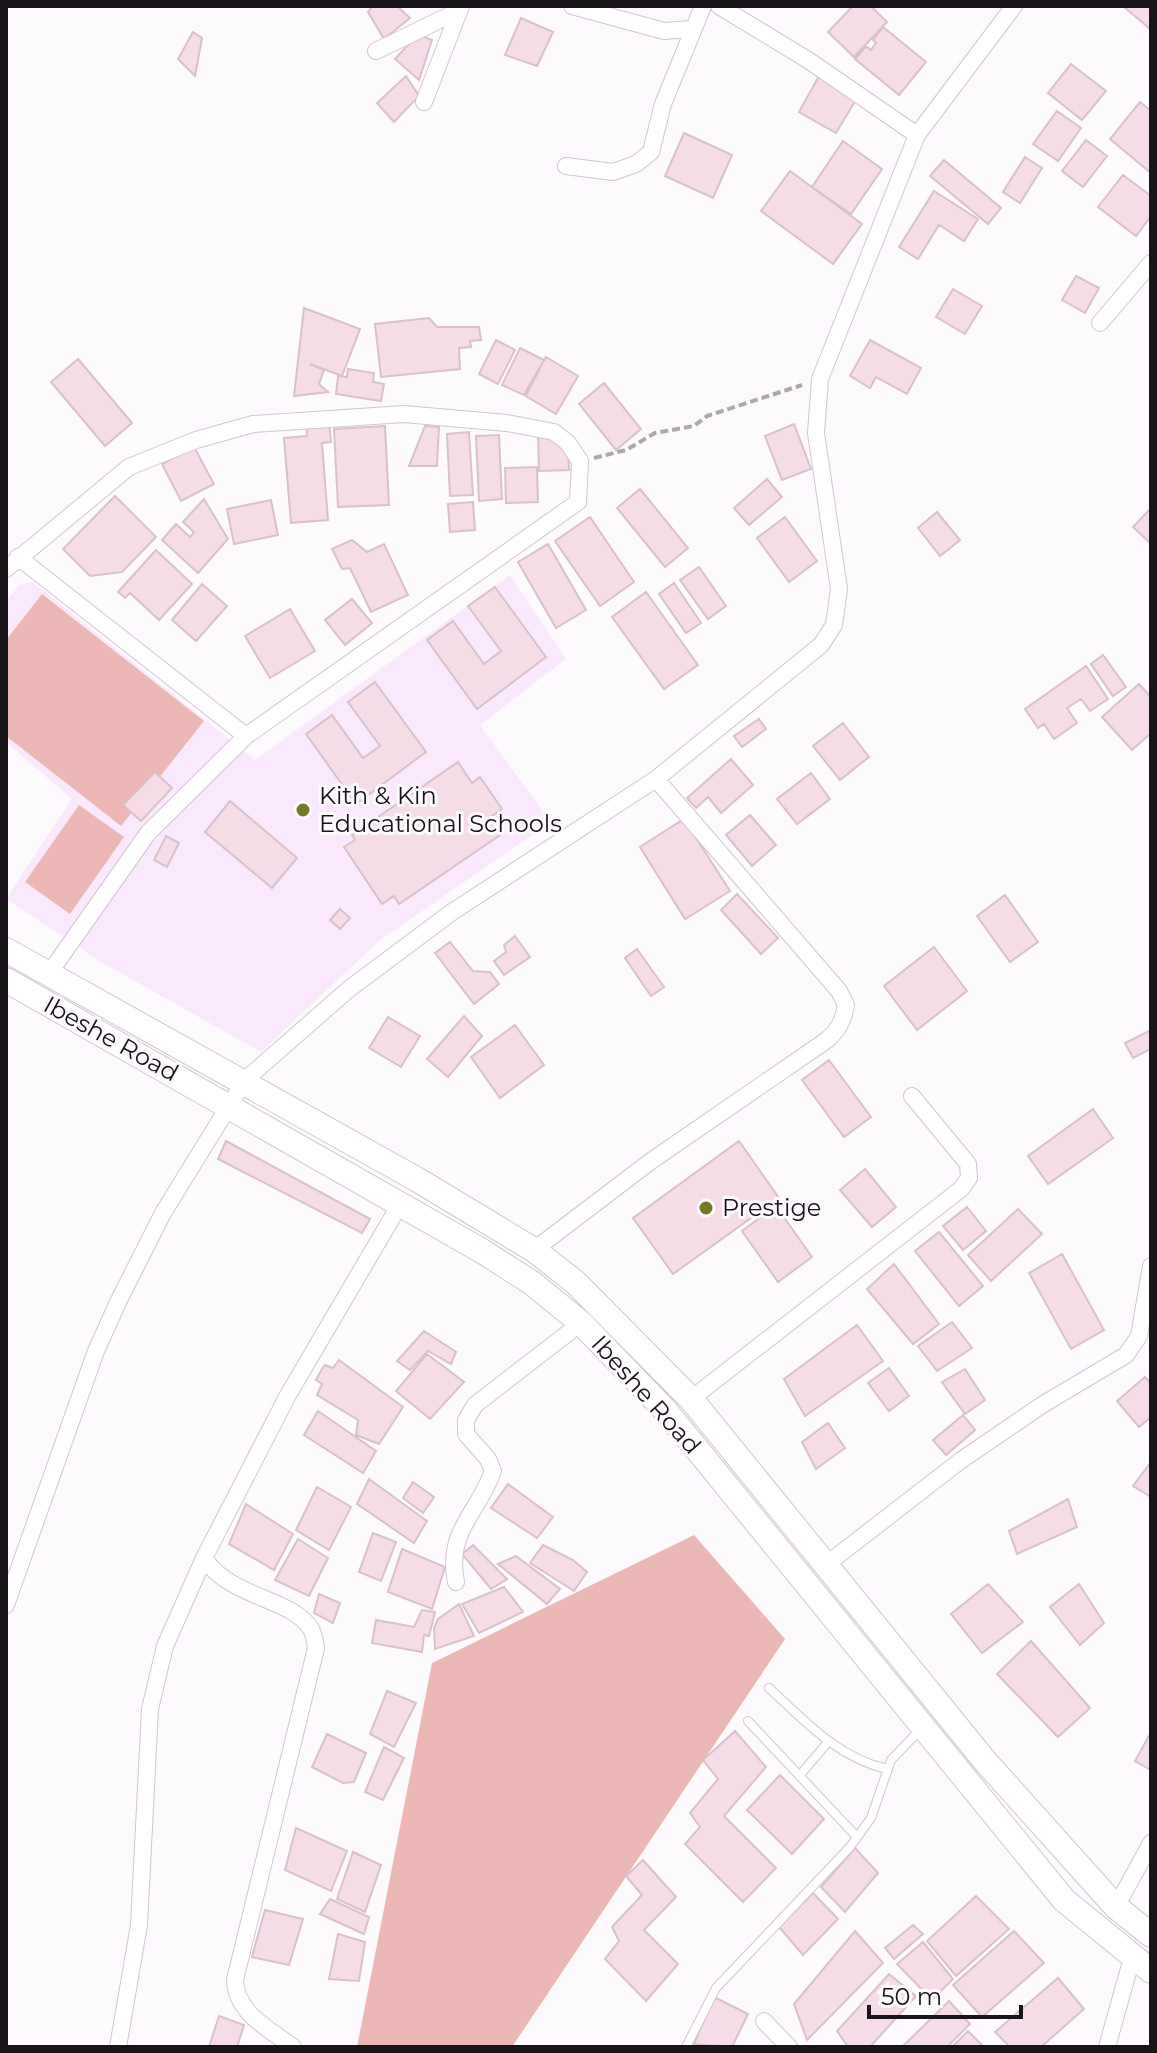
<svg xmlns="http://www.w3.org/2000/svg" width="1157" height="2053" viewBox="0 0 1157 2053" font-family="Montserrat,sans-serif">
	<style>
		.built { fill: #fae9fc }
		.green { fill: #ecb8b5 }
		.building { fill: #f5dce6; stroke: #d9c1cb; stroke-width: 2 }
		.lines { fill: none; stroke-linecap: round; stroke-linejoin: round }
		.lane-casing { stroke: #d4c4d6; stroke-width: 10 }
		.street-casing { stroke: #d4c4d6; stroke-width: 18 }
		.secondary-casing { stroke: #d4c4d6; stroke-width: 26 }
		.path { stroke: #aca8ac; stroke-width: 4; stroke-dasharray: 8 4; stroke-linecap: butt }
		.lane { stroke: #fff; stroke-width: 8 }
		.street { stroke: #fff; stroke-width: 16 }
		.secondary { stroke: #fff; stroke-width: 24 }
		.poi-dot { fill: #747922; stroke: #fdfafd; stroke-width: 3 }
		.labels { text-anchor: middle; stroke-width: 6; stroke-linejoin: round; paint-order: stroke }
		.poi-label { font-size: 24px; fill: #19131a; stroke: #fdfafd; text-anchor: start }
		.street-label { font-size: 24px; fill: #19131a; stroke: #fdfafd }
	</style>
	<rect width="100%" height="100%" fill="#fdfafd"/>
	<path class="built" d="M510,575L566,659L480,725L551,822L379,941L261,1052L101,962L6,899L72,799L6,742V602L19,585L33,582L255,760Z"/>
	<path class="green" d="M42,594L204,721L121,826L6,736V640Z
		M79,805L124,837L70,914L25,882Z
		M694,1535L785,1639L512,2047H357L432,1663Z"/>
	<path class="building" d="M373,6H397L410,18L384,39L368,12Z
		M853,6H871L887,22L854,57L828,32Z
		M1123,6H1151V27L1150,29Z
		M521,18L553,32L537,66L505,55Z
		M883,27L926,62L899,95L855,59L866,46L871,50L876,43L873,40Z
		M193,32L202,38L195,76L178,59Z
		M418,34L432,40L419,80L395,59Z
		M1071,64L1106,91L1082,120L1048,93Z
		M406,76L419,96L394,122L377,103Z
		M819,76L857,98L836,133L799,112Z
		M1140,102L1151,111V173L1110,139Z
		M1057,111L1081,128L1058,161L1033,144Z
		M684,133L732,155L713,198L665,176Z
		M1086,140L1107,156L1083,187L1062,171Z
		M843,141L882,169L851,214L812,187Z
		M1025,157L1042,168L1020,203L1003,192Z
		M944,160L1001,208L988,224L930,176Z
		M790,171L862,224L833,264L761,211Z
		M1123,175L1151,196V216L1136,236L1098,207Z
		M934,191L978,219L964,241L939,225L918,259L899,247Z
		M1076,276L1099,288L1085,313L1062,300Z
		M953,289L982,306L965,334L936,317Z
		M304,308L360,329L342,376L310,364L324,370L319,384L328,392L294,396Z
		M429,318L437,327H479L481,340L470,341L471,347L459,348L460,369L381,377L375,324Z
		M496,340L515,350L498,384L479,374Z
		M870,340L921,368L907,394L876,377L870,388L850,376Z
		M520,348L544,360L526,396L502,385Z
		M546,357L578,376L556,414L524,395Z
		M78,359L132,423L105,446L51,382Z
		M348,369L374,373L373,382L384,384L381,401L336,394L338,376L347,377Z
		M604,383L641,429L616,450L579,404Z
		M329,422L331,442L322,443L328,520L291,523L284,438L307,436L306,424Z
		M794,424L811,469L782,480L765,436Z
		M385,426L389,505L338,507L334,429Z
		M425,426L439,427L437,466H409Z
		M469,432L473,495L450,496L447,434Z
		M538,434L568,443L569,470L539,471Z
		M499,435L502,499L479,501L476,436Z
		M194,447L214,484L181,501L162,464Z
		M537,467L538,502L506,503L505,468Z
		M767,479L782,497L749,525L734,508Z
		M640,489L688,548L665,567L617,508Z
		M115,496L156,537L122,572L90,576L63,549Z
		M204,499L228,539L198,573L162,540L176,524L190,537L194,532L183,522Z
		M271,500L278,535L234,544L227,509Z
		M473,502L475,530L450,532L448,504Z
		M1151,508V544L1133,527Z
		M937,512L960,540L940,556L918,528Z
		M590,517L634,582L600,606L555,541Z
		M785,517L817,561L789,582L757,538Z
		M352,540L367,552L384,544L408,595L371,612L350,568L342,569L332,549Z
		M548,544L586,610L556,628L518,562Z
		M156,550L192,584L159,620L130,593L125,598L118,592Z
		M699,567L726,606L708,619L680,580Z
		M674,583L701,623L686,633L659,594Z
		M202,584L227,606L196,641L172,620Z
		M495,587L546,657L477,709L427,640L453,621L484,664L501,651L468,606Z
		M646,592L698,665L664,689L612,617Z
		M352,599L372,623L345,645L325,620Z
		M290,609L315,651L270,678L245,636Z
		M1103,655L1126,687L1113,696L1091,664Z
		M1086,666L1108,699L1090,711L1081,699L1067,708L1077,723L1054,739L1044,724L1038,728L1025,709Z
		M375,682L426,752L356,804L306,734L332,715L363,758L380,746L348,702Z
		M1139,684L1151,697V733L1132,750L1102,717Z
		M759,719L766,729L742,747L734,736Z
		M843,723L869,757L840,780L813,746Z
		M731,759L753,785L721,813L708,797L696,808L687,798Z
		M458,762L472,783L480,777L502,809L492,816L503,833L399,904L394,896L382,904L344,847L355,840L352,835Z
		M155,772L172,788L141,821L123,805Z
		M811,773L830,799L797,824L777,799Z
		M230,801L297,858L272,888L205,832Z
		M750,815L776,845L752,866L726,835Z
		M684,819L730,891L685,919L640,847Z
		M166,836L179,843L167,867L154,860Z
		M737,894L778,938L761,954L721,910Z
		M1005,895L1038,942L1010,962L977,916Z
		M340,909L350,918L340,929L330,920Z
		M515,936L530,957L504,975L494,961L506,952L504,945Z
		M450,942L473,971L490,972L499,984L474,1004L435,953Z
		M934,947L967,991L917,1030L884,986Z
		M637,949L664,987L651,996L625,958Z
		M464,1016L482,1036L448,1077L427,1059Z
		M388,1017L420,1036L401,1067L369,1048Z
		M515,1025L544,1065L500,1098L471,1057Z
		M1151,1030V1049L1133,1058L1125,1043Z
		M829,1060L871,1117L844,1137L802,1080Z
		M1093,1109L1113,1138L1048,1184L1028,1156Z
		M226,1141L370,1219L362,1233L218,1159Z
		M739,1141L779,1198L673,1274L633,1218Z
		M865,1169L896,1207L872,1227L840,1190Z
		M776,1206L812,1257L778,1282L742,1231Z
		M967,1207L986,1231L963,1250L943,1226Z
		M1018,1209L1042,1234L991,1281L968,1255Z
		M939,1232L983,1286L959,1306L915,1251Z
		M1062,1254L1104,1330L1071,1349L1029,1273Z
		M894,1264L939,1324L913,1344L867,1289Z
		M952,1322L972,1348L937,1371L918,1346Z
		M857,1325L883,1361L805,1416L784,1379Z
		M424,1331L456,1352L451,1364L428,1351L410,1370L397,1361Z
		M427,1354L464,1382L430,1419L396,1391Z
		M339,1360L403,1407L379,1444L356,1435L358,1420L317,1395L322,1384L316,1380L322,1369L325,1365L333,1368Z
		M889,1368L909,1396L889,1411L868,1383Z
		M965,1369L985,1400L965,1414L942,1382Z
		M1145,1377L1151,1384V1417L1139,1427L1117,1401Z
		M318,1411L376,1451L363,1473L304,1435Z
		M963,1415L975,1430L946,1455L933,1440Z
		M828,1423L845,1448L816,1469L802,1442Z
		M1151,1462V1497L1133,1486Z
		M369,1479L427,1521L414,1543L357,1504Z
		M413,1482L434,1497L423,1513L403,1498Z
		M508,1484L553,1517L537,1538L491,1508Z
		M317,1487L351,1507L329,1550L296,1530Z
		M1068,1499L1077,1527L1017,1554L1009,1531Z
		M246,1504L293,1534L274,1570L229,1544Z
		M373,1533L396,1542L381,1581L359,1572Z
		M298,1539L328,1558L309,1596L275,1580Z
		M473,1545L507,1579L491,1589L462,1554Z
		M543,1545L573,1560L587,1572L574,1591L530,1563Z
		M402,1549L445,1567L432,1609L388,1592Z
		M516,1556L560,1589L547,1604L498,1564Z
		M988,1584L1023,1622L982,1653L951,1614Z
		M1079,1584L1104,1623L1080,1645L1050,1607Z
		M504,1587L523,1612L479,1633L462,1604Z
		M319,1594L340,1603L333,1623L314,1613Z
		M459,1604L474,1636L435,1649L434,1628L438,1619Z
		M422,1610L435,1612L429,1636L424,1635L422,1652L372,1643L376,1620L414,1627Z
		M1031,1641L1090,1708L1058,1737L997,1674Z
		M387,1691L416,1703L394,1747L370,1734Z
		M735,1731L766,1767L724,1816L776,1868L743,1902L685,1844L700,1827L690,1813L718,1779L703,1760Z
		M1151,1732V1770L1135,1761Z
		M327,1734L366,1753L354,1782L343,1783L312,1767Z
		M384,1747L404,1758L383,1800L365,1792Z
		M780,1775L824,1819L792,1854L747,1810Z
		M296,1828L347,1851L331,1891L285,1870Z
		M855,1848L878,1873L845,1912L821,1887Z
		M353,1852L381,1865L365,1912L337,1899Z
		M643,1860L676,1897L644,1930L678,1964L646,2001L605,1959L619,1941L612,1927L642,1895L626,1876Z
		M813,1893L838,1919L803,1955L779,1927Z
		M976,1896L1009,1929L956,1976L927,1941Z
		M330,1899L369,1917L364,1934L320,1914Z
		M265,1910L303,1919L289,1965L252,1957Z
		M913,1925L923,1934L894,1959L885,1948Z
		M855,1931L883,1963L807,2040L794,2004Z
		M1014,1931L1044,1963L982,2017L953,1985Z
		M338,1934L365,1942L359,1981L329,1979Z
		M923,1942L953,1979L932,2000L897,1964Z
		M889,1974L916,1996L870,2047H848L837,2031Z
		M1058,1978L1084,2009L1041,2047H1010L995,2032Z
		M714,1997L748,2014L732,2047L694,2044Z
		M949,2001L970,2024L947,2047H902Z
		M219,2016L244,2025L237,2047H209Z
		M968,2031L984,2047H952Z"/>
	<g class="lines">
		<defs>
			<path id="lane" d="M769,1688C806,1722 838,1758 887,1769
				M748,1721L857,1837
				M800,1775L828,1742
				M686,2047L716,1988L850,1847L871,1818L891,1760L921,1729"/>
			<path id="street" d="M572,6L664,31L691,29
				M719,6L808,60L917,135
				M376,51L456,12
				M424,102L461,6
				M566,166L613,172L636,164L651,152L663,104L703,6
				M1100,323L1151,263
				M18,557L246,736
				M6,569L129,467L196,440L253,424L404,414L507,423L554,432L568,443L580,461L578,502L246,736L148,833L48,975
				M534,1250L651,1161L827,1040C839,1029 843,1021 846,1005L839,991L656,779
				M691,1399L961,1189L969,1178L968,1164L912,1096
				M204,1558C231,1599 291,1597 311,1629C314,1634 315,1643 316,1648L235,1980C236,2013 269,2029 293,2047
				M827,1564L960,1461L1042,1405L1126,1355L1139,1336L1151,1266
				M456,1582C446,1530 478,1514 493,1471L488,1459L466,1434V1420L475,1405L581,1323
				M6,1605L96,1351L119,1300L163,1213L245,1080L349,989L452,912L656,779L821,645L834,625L839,589L816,433L820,379L917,135L1014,6
				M1116,1907L1151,1843
				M764,2021L789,2047
				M118,2047L139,1925L150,1709L165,1646L204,1558L288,1395L399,1206
				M1107,2047L1132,1958"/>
			<path id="secondary" d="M6,950L418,1180L534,1250L575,1282L691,1399L985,1761L1116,1907L1151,1935
				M6,980L482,1251L532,1283L581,1323L665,1410L1064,1900L1151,1971"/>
		</defs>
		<use href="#lane" class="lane-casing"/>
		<use href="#street" class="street-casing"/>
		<use href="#secondary" class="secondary-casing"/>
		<path class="path" d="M594,458L626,450L655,433L694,426L707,416L802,385"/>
		<use href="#lane" class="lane"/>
		<use href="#street" class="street"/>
		<use href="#secondary" class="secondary"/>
	</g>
	<g class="poi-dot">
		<circle cx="303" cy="810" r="8"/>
		<circle cx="706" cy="1208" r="8"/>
	</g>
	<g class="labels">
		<g class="poi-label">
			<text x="319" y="804">Kith &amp; Kin<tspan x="319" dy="28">Educational Schools</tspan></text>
			<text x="722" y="1216">Prestige</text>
		</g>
		<g class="street-label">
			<text transform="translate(111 1039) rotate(29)" y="8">Ibeshe Road</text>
			<text transform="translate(646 1395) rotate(48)" y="8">Ibeshe Road</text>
		</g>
	</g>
	<rect width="1157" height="2053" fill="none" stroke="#19131a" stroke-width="16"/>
	<path d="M869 2005v12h152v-12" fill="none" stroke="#19131a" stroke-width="4"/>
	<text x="881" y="2005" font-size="24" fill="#19131a" stroke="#fdfafd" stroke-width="6" paint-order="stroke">50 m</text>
</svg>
